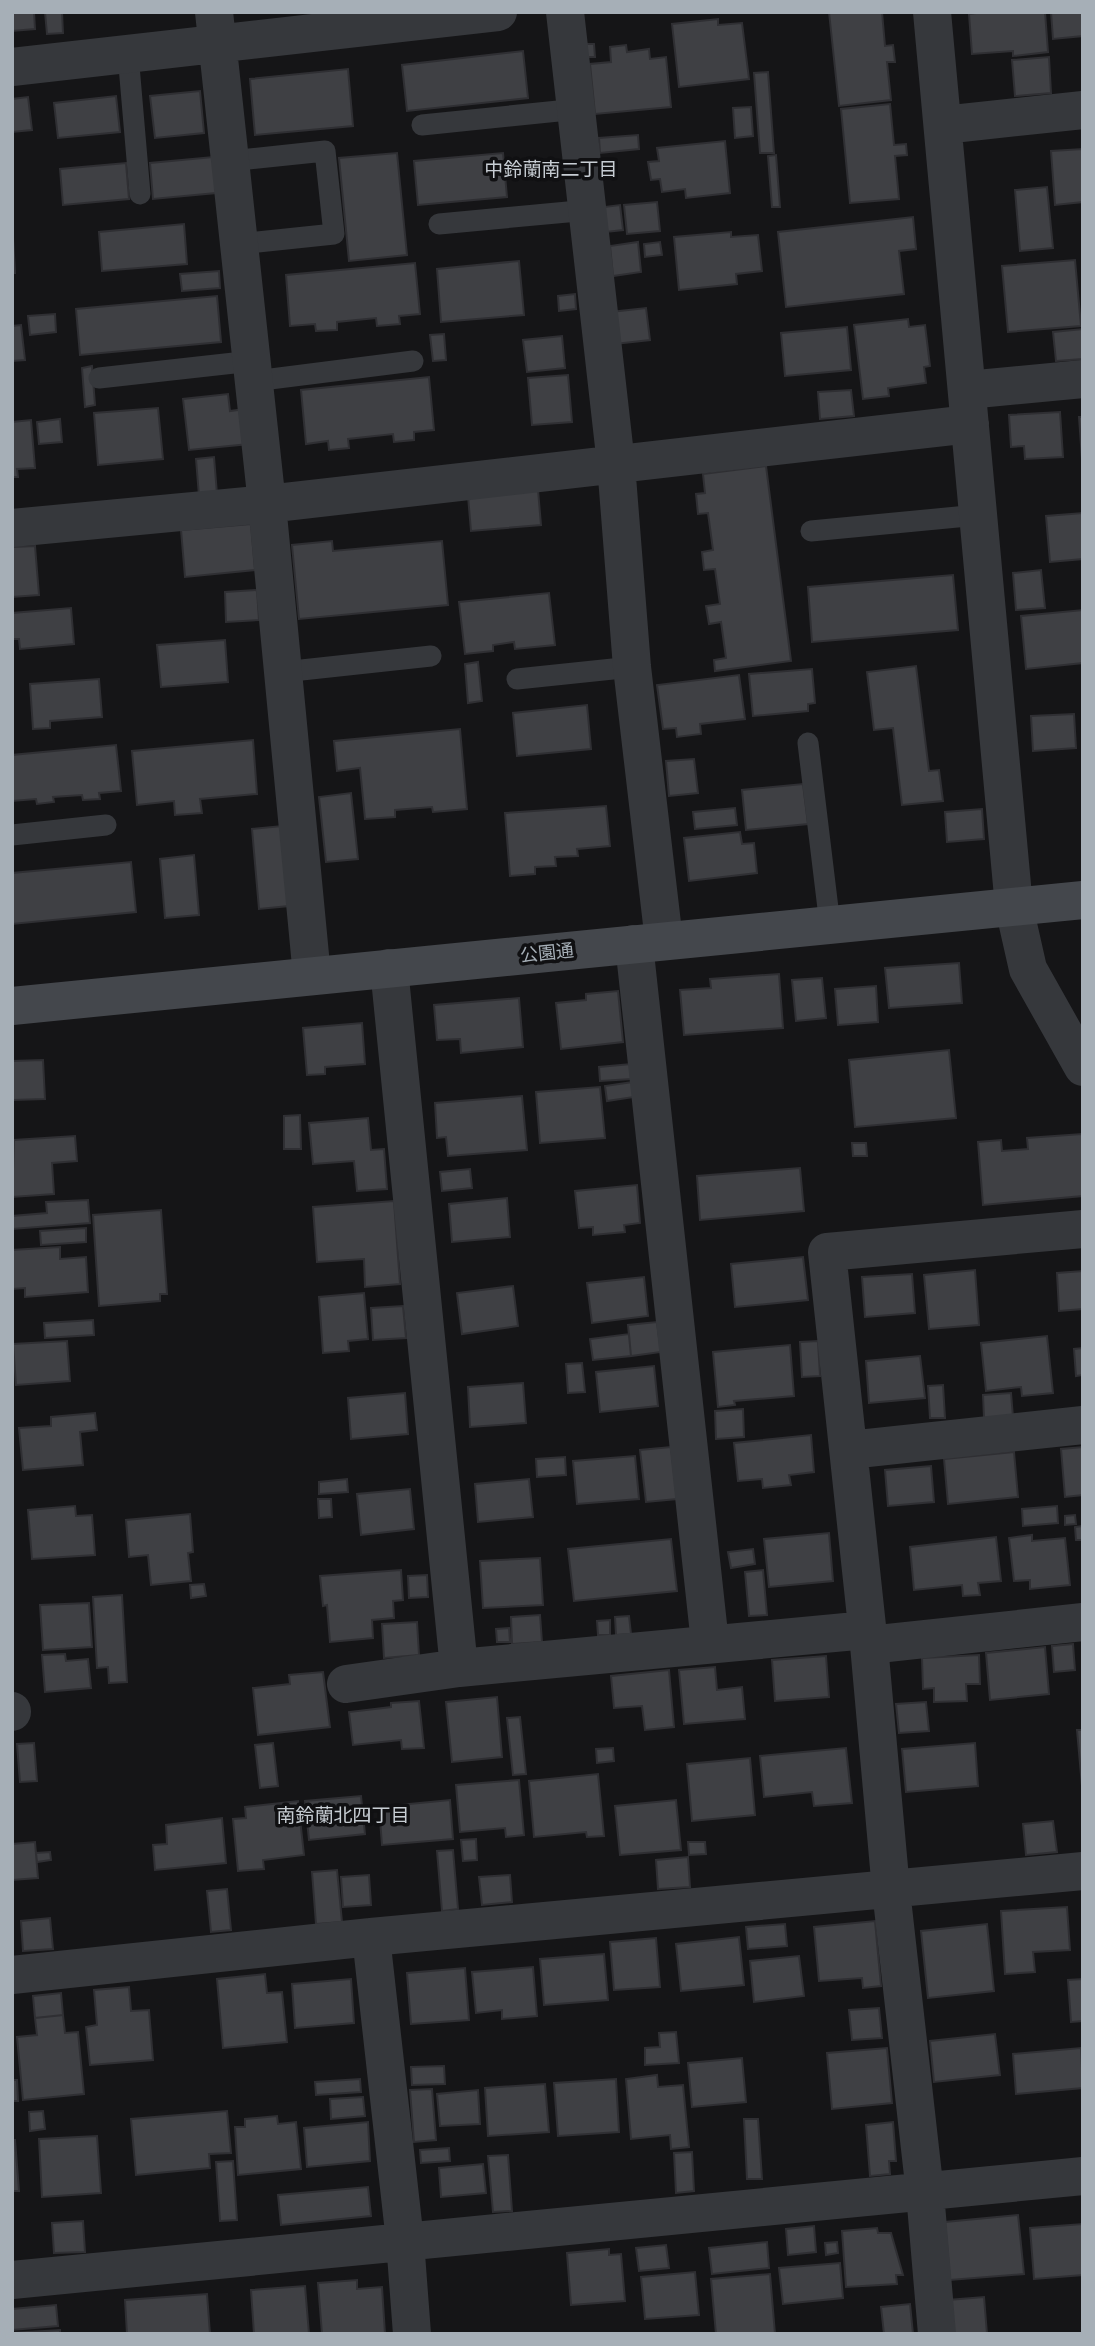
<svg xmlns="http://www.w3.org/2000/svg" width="1095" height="2346" viewBox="0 0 1095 2346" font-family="Figtree,'Noto Sans JP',sans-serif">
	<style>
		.building { fill: #3f4044; stroke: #2f2f33; stroke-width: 2 }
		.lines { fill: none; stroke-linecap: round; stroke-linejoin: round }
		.lane { stroke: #36383c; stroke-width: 21 }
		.street { stroke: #36383c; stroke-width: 38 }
		.secondary { stroke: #44474c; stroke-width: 38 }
		.labels { text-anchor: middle; stroke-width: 7; stroke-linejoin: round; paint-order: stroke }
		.street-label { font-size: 18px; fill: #a6afb7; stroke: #101012 }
		.neighbourhood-label { font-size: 19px; fill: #c7cdd3; stroke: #101012 }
	</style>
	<rect width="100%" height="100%" fill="#151517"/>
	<path class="building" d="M12,12H34L35,29L12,31Z
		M45,12H62L63,33L47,34Z
		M829,12H882L885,46L893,45L895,62H887L891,100L839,106Z
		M983,12H1045L1048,52L1013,56V51L972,54L969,14Z
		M1051,12H1083V36L1053,39Z
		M718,19V25L742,23L749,79L679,87L672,24Z
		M584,44H594L595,57H585Z
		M626,45L627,52L649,49L650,59L666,57L671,107L595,114L590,64L611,62L610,47Z
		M523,51L528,98L407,111L402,65Z
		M1049,57L1051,93L1015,96L1012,60Z
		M348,69L353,126L255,135L250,79Z
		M768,72L774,153H760L754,73Z
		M200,91L204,133L155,138L150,96Z
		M116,96L120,132L58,138L54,103Z
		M28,97L32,130L12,132V99Z
		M890,104L894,145L906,144L907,155L895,156L899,199L850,203L841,109Z
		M751,107L753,136L735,138L733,108Z
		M638,135L639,149L600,153L599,138Z
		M725,141L730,193L686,198L685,189L662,192L660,179L651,180L648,162L659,161L657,148Z
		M1083,149V202L1055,205L1051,151Z
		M397,153L407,255L349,261L339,158Z
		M503,153L507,197L418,205L414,161Z
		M776,155L780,207H772L768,156Z
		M213,157L216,193L153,199L150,163Z
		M126,163L129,199L63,205L60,169Z
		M1047,187L1053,248L1020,251L1015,190Z
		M657,202L660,231L627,234L624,205Z
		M620,205L623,230L606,232L604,207Z
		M913,217L916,249L899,251L904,294L786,307L778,232Z
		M12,220L15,273H12Z
		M184,224L187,264L102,271L99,232Z
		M731,232V237L758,235L762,271L736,274L737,284L679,290L674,237Z
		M638,242L641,272L613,276L610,246Z
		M660,242L662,255L645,257L644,244Z
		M1075,260L1081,326L1008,332L1002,266Z
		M519,261L524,315L441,322L437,269Z
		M415,263L420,314L399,316L400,324L377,326L376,318L337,322V330L316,331L315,324L290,326L286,275Z
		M219,271L220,288L182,291L180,274Z
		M575,294L576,309L559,311L558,296Z
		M217,296L221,342L80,355L76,309Z
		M646,308L650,340L615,344L611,312Z
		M55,314L56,332L30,335L28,316Z
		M908,319L909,327L925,325L930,366L924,367L926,383L888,388L889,396L863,399L854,325Z
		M21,325L25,360L12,361V326Z
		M847,327L851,370L785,376L781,333Z
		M1083,329V359L1056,361L1053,332Z
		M444,334L446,360L433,361L430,335Z
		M562,336L565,368L527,372L523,340Z
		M92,366L95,405L85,407L82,368Z
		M568,375L572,422L532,425L528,378Z
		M429,377L434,430L414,432V440L394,442L393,434L348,439L349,448L329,450L328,441L306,444L301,390Z
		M851,390L854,416L820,419L818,392Z
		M228,394L230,411L245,409L249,444L189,450L183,399Z
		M158,408L163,459L98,465L94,413Z
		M1060,412L1063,457L1025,459L1024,446L1011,447L1009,415Z
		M1079,417H1083V459H1082Z
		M60,419L62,442L39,444L37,422Z
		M31,420L35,468L17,469L18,477H12V422Z
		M214,457L217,494L199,496L196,459Z
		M766,466L791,661L715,671L714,660L726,658L721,622L709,624L706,606L720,604L715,569L704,570L702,552L713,550L708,513L698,514L696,494L705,493L703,474Z
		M538,490L541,525L471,531L468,496Z
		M1083,513V559L1050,562L1046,516Z
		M251,524L255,570L185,577L181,530Z
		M332,541L333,551L442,541L448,605L299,619L292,545Z
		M35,546L39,595L12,597V547Z
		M1041,570L1045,608L1016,610L1013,573Z
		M953,575L958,630L812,642L808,587Z
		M257,590L259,620L226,622L225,592Z
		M549,593L555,645L515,649L514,642L493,645V651L465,654L459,602Z
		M71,608L74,644L20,649L19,639H12V613Z
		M1083,610V663L1026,669L1021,616Z
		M225,640L228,682L161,687L157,645Z
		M478,662L482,701L468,703L465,664Z
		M916,666L929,771L939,770L943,801L902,805L893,728L874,730L867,672Z
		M812,669L815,703L808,704V711L753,716L749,674Z
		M739,675L745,719L700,724L701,734L677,737L676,728L663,729L657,685Z
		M99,679L102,717L50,721V728L33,729L30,684Z
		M587,705L591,749L517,756L513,713Z
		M1074,714L1076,748L1033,751L1031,716Z
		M460,729L467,809L433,812L432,807L395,810V817L365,819L360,768L337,771L334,741Z
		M253,740L257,794L200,799L202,813L175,815L174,801L137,805L132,751Z
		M116,745L121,791L99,793L100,799L83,800L82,795L53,797L54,802L37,804L36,799L12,801V755Z
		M694,759L698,793L669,796L666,761Z
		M803,784L808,824L746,830L742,790Z
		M351,793L358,859L326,862L319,797Z
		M606,806L610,846L577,849L578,856L555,857L556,866L535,867V874L510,876L505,813Z
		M735,808L737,825L695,829L693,812Z
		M982,809L984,839L947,842L945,812Z
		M282,826L289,906L259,909L252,829Z
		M740,832L742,844L754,843L757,873L689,881L684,838Z
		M194,855L199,915L165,918L160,859Z
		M131,862L136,912L12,924V873Z
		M959,963L962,1003L889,1008L885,968Z
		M779,974L783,1028L684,1035L680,990L711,988L710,979Z
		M822,978L826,1018L796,1021L792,980Z
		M876,986L878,1022L838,1025L835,989Z
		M618,991L623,1042L561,1049L556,1003L586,1000V994Z
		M519,998L523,1047L461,1053L460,1039L437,1040L434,1005Z
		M362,1023L365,1064L325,1067V1074L307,1075L303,1028Z
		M949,1050L956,1118L855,1127L849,1060Z
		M43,1060L45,1099L12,1100V1061Z
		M631,1064L632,1079L600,1081L599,1067Z
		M633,1082L634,1097L607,1101L605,1086Z
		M600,1087L605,1138L540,1143L536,1092Z
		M522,1096L527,1150L448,1156L446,1137L437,1138L435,1103Z
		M300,1115L301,1149H284V1116Z
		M368,1118L371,1150L384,1149L387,1189L357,1191L354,1161L313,1164L309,1123Z
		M1082,1134L1083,1196L983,1205L978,1142L1001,1140L1002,1151L1028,1149L1027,1138Z
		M75,1136L77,1161L52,1163L54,1194L12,1197L14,1140Z
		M852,1143H866L867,1156H853Z
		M800,1168L804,1211L700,1220L697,1176Z
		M470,1169L472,1188L442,1191L440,1172Z
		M637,1185L640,1223L624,1225L625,1232L593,1235V1227L579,1228L575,1191Z
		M507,1198L510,1237L452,1242L449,1204Z
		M88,1200L90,1223L12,1229V1216L47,1213L46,1202Z
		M394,1201L400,1284L365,1287L364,1259L317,1262L313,1207Z
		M161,1210L167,1294H160V1301L99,1306L93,1215Z
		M86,1228V1242L41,1245L40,1231Z
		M60,1247V1259L86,1257L88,1292L25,1297V1288L12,1289V1250Z
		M803,1257L808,1300L735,1307L731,1264Z
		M975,1270L979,1325L929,1329L924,1275Z
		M1083,1271V1309L1059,1311L1057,1273Z
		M912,1274L915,1313L865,1317L862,1277Z
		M644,1277L648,1316L592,1323L587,1283Z
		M513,1286L518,1326L462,1334L457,1293Z
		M364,1293L368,1339L348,1341L349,1351L323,1353L319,1297Z
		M403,1306L406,1338L373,1340L371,1308Z
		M93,1320L94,1335L45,1338L44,1323Z
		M657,1322L661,1352L631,1356L628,1325Z
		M629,1334L631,1356L593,1360L590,1339Z
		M1047,1336L1053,1393L1022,1396L1021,1387L986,1391L981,1343Z
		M67,1341L70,1381L16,1385L13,1344Z
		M818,1341L820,1376L802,1377L800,1342Z
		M790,1345L794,1396L734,1401L735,1405L718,1407L713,1352Z
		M1083,1348V1375L1076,1376L1074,1349Z
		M920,1356L925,1398L869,1403L866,1361Z
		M582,1363L585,1392L568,1393L566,1364Z
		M654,1366L658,1406L600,1412L596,1372Z
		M523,1383L526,1423L470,1427L468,1387Z
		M943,1385L945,1418H930L928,1386Z
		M405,1393L408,1434L351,1439L348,1398Z
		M1011,1393L1013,1417L984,1418L983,1395Z
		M743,1409L744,1437L716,1439L715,1411Z
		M95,1413L97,1430L80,1432L83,1465L23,1470L19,1428L51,1426V1417Z
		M811,1435L814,1472L789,1475L791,1485L763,1488L762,1479L738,1481L734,1443Z
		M671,1447L677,1499L646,1502L640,1450Z
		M1083,1447V1495L1065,1497L1061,1449Z
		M1014,1452L1018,1497L948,1504L944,1459Z
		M635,1456L639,1499L577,1504L573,1461Z
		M565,1457L566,1475L537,1477L536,1459Z
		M931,1466L934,1502L888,1506L885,1470Z
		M347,1479L348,1492L319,1494V1482Z
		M529,1479L533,1517L478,1522L475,1484Z
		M410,1489L414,1529L361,1535L357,1494Z
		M318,1499H331L332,1517L319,1518Z
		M75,1506L76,1516L92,1515L95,1555L32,1559L28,1510Z
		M1057,1506L1058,1523L1023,1526L1022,1509Z
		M190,1514L193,1552L188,1553L191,1581L151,1585L148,1555L129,1557L126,1520Z
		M1075,1515L1076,1524L1065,1525V1516Z
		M1083,1526V1540H1076L1075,1527Z
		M829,1533L833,1581L769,1587L764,1539Z
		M1032,1535V1541L1065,1538L1070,1585L1030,1589V1580L1014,1581L1009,1538Z
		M996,1537L1001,1581L978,1583L980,1595L963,1596L962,1585L914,1590L910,1547Z
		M671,1539L677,1591L574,1601L568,1549Z
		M753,1549L755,1564L731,1568L728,1552Z
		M540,1558L543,1605L483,1608L480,1561Z
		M401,1570L403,1600L393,1601L394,1618L372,1620L373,1638L330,1642L327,1605L323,1606L320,1576Z
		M763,1570L767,1615L749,1616L745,1572Z
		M427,1575L428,1597L409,1598L408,1576Z
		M204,1584L206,1596L191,1598L190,1585Z
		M122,1595L127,1682L109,1683L108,1667L97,1668L93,1597Z
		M89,1603L92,1647L43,1650L40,1605Z
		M540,1615L542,1642L512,1644L511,1617Z
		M629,1616L631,1634L616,1635L615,1617Z
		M610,1620V1635H598L597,1621Z
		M417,1622L419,1655L384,1658L382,1624Z
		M509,1628L510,1642H497L496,1629Z
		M1073,1644L1075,1670L1054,1672L1052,1646Z
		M1045,1647L1049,1694L990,1700L986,1653Z
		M65,1654L66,1661L88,1659L91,1688L45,1692L42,1655Z
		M979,1655L980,1684H966L967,1701L934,1702V1688L923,1689L922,1658Z
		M826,1656L829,1697L775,1701L772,1660Z
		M715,1667L717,1690L742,1687L745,1719L684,1724L679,1670Z
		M669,1670L674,1727L645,1730L642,1706L614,1708L611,1676Z
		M323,1672L330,1727L258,1735L253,1688L290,1684L289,1675Z
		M497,1697L502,1757L452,1762L446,1702Z
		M419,1701L424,1748L402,1749L401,1740L353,1745L349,1712L391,1707V1703Z
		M926,1702L929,1731L899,1733L896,1704Z
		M520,1717L526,1774L513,1775L507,1718Z
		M1077,1730H1083V1786H1082Z
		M34,1743L37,1781L20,1782L17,1744Z
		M273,1743L278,1786L260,1788L255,1745Z
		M975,1743L978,1786L906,1792L902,1749Z
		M613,1748L614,1761L597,1763L596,1749Z
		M846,1748L852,1803L814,1806L812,1792L764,1797L760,1756Z
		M750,1758L755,1815L692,1821L687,1764Z
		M598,1774L604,1836L587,1837L586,1832L534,1837L529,1781Z
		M519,1780L524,1835L506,1837L505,1828L460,1832L456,1785Z
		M361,1796L365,1834L309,1840L305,1801Z
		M450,1800L453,1839L382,1845L379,1807Z
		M676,1800L681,1850L620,1855L615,1806Z
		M298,1801L304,1855L263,1860L264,1869L238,1871L233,1819L246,1818L245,1807Z
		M222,1818L226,1863L155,1870L153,1845L167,1844L166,1825Z
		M1053,1821L1057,1852L1026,1855L1023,1824Z
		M476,1839L477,1860L463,1861L461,1840Z
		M35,1842L38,1878L12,1880V1844Z
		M688,1842H705L706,1854L689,1855Z
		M453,1850L458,1909L442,1911L437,1851Z
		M50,1852L51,1860L37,1862L36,1853Z
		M688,1857L690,1887L658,1889L656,1860Z
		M337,1870L342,1922L316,1924L312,1872Z
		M369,1875L371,1905L343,1907L341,1877Z
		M510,1875L512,1902L482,1905L479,1877Z
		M227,1889L231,1930L211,1932L207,1891Z
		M1067,1907L1070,1950L1033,1952L1035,1972L1005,1974L1001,1911Z
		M50,1918L53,1949L23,1951L21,1921Z
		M875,1921L881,1986L863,1988L862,1978L819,1981L814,1927Z
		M785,1924L787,1946L748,1949L746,1927Z
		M987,1924L994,1991L928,1998L921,1931Z
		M739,1937L744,1985L681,1991L676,1944Z
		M656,1938L660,1987L614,1990L610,1942Z
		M604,1954L608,2000L544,2005L540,1959Z
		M799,1956L804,1996L754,2002L750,1961Z
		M533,1967L537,2016L502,2019V2010L476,2013L472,1972Z
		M465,1968L469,2020L411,2024L407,1973Z
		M265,1974L267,1993L282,1992L287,2042L223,2048L217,1979Z
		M351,1979L354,2023L295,2028L292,1984Z
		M1083,1979V2021L1071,2022L1068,1980Z
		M129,1987L131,2011L149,2010L153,2060L90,2065L86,2027L97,2025L94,1990Z
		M61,1993L63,2015L35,2018L33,1996Z
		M879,2008L882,2038L852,2040L849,2010Z
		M63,2015L65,2033L78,2032L84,2094L23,2100L17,2037L37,2035L35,2018Z
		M676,2032L679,2063L645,2065V2048L660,2047L659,2033Z
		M995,2034L1000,2075L934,2082L930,2041Z
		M887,2048L892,2103L832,2109L827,2053Z
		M1081,2048L1083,2088L1016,2094L1013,2054Z
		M742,2058L746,2102L692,2107L688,2063Z
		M444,2066L445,2084L412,2085L411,2067Z
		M657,2075L658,2087L683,2085L689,2147L671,2149L670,2135L631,2139L626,2079Z
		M360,2079L361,2092L316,2095L315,2082Z
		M616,2079L619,2132L558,2136L554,2083Z
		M12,2080H17L18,2101H12Z
		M545,2084L549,2132L488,2136L485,2088Z
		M432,2089L436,2140L414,2142L410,2090Z
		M478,2090L480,2124L440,2126L437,2094Z
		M363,2097L365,2116L331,2119L330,2099Z
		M43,2111L45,2129L30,2131L29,2112Z
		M227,2111L231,2153L209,2154L210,2168L136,2175L131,2119Z
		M277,2116L278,2124L296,2122L301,2169L238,2175L235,2127H245V2119Z
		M744,2119H758L762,2179H747Z
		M368,2122L370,2161L307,2167L304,2128Z
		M893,2122L896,2161H889L890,2174L870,2176L866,2125Z
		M97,2136L101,2193L42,2197L39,2139Z
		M12,2140H15L19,2191H12Z
		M449,2148L450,2161L421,2163L420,2150Z
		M692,2152L694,2191L676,2193L674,2153Z
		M508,2155L512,2211L493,2212L488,2156Z
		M233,2161L237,2220L220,2221L216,2162Z
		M483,2164L486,2193L441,2197L439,2168Z
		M368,2187L371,2216L281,2225L278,2195Z
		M1018,2215L1024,2274L950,2280L945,2222Z
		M83,2221L85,2252L54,2253L52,2223Z
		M1083,2224V2275L1034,2279L1030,2228Z
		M814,2226L816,2252L788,2255L786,2229Z
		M877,2228L878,2233H891L903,2275H896L897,2284L846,2287L842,2231Z
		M767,2242L769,2268L712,2274L709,2248Z
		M837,2242L838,2253L826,2255L825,2243Z
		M666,2245L669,2268L639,2271L636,2248Z
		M609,2249V2255L621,2254L625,2301L571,2305L567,2253Z
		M840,2263L843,2298L783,2304L779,2268Z
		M695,2272L699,2315L645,2319L641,2277Z
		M770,2274L775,2334H716L711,2279Z
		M357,2280V2289L382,2287L385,2334H322L318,2283Z
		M305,2286L309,2334H254L251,2290Z
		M207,2294L210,2334H127L125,2300Z
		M984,2297L987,2334H951L948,2300Z
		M910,2304L913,2334H884L881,2307Z
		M56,2305L58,2326L12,2330V2309Z
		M60,2330V2334H12V2333Z"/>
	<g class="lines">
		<path class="lane" d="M128,54L140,194
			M422,125L578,109
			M230,161L325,151L334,234L239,244
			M439,224L589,210
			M99,378L252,361
			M254,381L413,361
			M811,531L978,515
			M283,672L431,656
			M517,679L632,667
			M808,743L830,925
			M12,835L106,825"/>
		<path class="street" d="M214,12L267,504L312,976
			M565,12L616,464L632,667L664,941
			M932,12L1014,907L1028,969L1083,1067
			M12,67L498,12
			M943,125L1083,110
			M967,390L1083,379
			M12,528L267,504L970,424
			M634,944L710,1643
			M389,968L459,1668
			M849,1450L1083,1425
			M869,1645L1083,1622
			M346,1684L459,1668L867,1630
			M12,1711V1712
			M371,1937L405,2241L412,2334
			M12,1975L371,1937L1083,1871
			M12,2280L1083,2176
			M937,2334L925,2193L891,1890L869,1645L827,1252L1083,1229"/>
		<path class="secondary" d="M12,1006L1083,900"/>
	</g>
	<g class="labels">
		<g class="street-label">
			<text transform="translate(547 953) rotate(-6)" y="6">公園通</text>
		</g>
		<g class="neighbourhood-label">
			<text x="551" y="176">中鈴蘭南二丁目</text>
			<text x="343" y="1822">南鈴蘭北四丁目</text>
		</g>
	</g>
	<rect width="1095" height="2346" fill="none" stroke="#a6afb7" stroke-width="28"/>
</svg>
